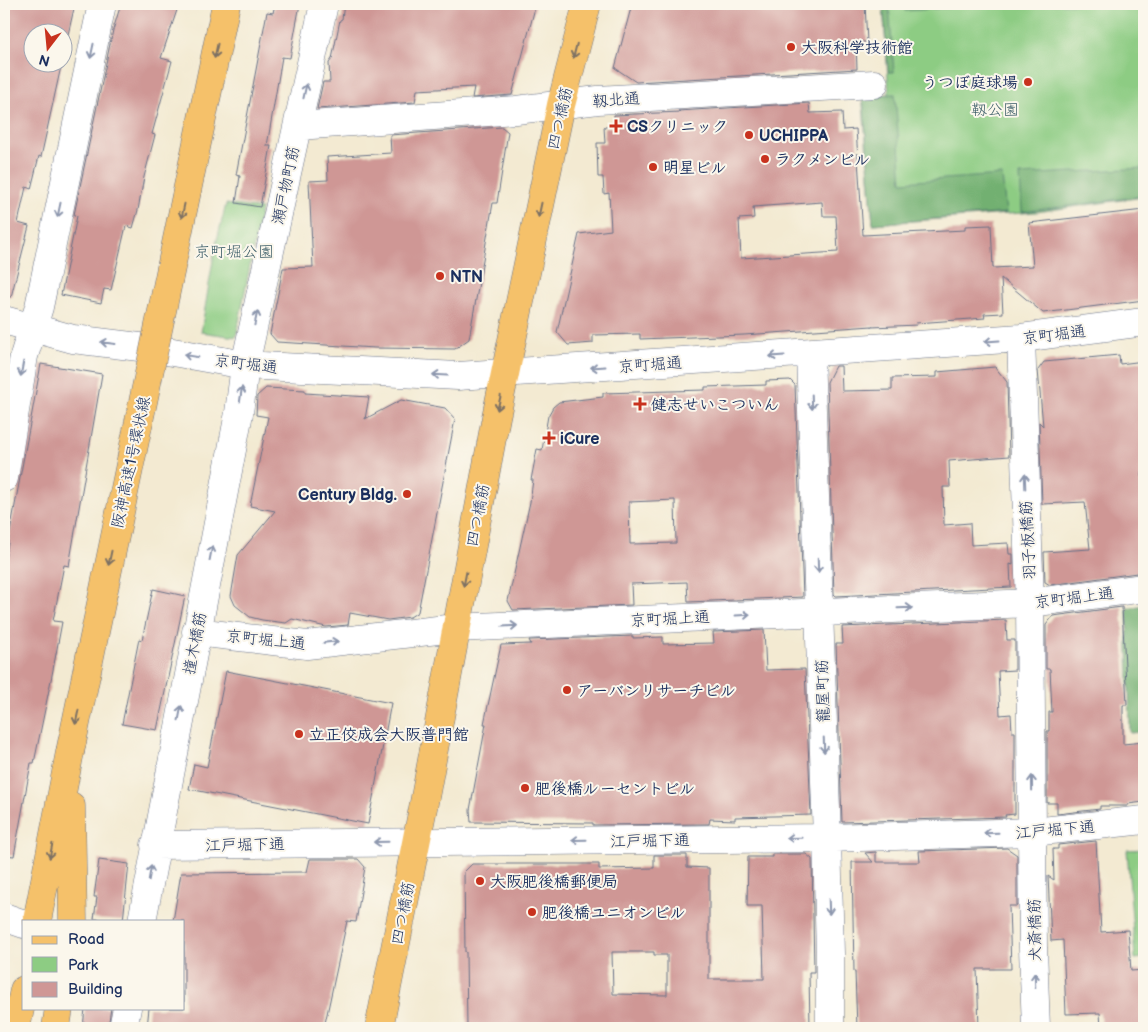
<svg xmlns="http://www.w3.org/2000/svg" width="1148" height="1032" viewBox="0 0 1148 1032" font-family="'Balsamiq Sans','Klee One',sans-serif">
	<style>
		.green { fill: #8dcc83; stroke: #547e70 }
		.forest { fill: #72b071; stroke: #467068 }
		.building { fill: #cf9795; fill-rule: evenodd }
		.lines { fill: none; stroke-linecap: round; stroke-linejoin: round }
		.minor-casing { stroke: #677087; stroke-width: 29 }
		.major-casing { stroke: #677087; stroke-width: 29 }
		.highway-casing { stroke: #677087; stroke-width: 29 }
		.minor { stroke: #fff; stroke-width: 28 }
		.major { stroke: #f5c16b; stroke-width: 28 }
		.highway { stroke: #f5c16b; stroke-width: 28 }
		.highway-bridge-casing { stroke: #677087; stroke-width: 29; stroke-linecap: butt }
		.highway-bridge { stroke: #f5c16b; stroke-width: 28 }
		.oneway { stroke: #8d97ae }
		.oneway2 { stroke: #7d7164 }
		.poi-dot { fill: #c8321e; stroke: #fbf7ec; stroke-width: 2 }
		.labels { text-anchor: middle; stroke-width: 4; stroke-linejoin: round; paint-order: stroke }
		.poi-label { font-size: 16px; font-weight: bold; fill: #1b2f5e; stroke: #fbf7ec; text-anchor: start }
		.street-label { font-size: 16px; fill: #1b2f5e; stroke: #fbf7ec }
		.park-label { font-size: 16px; fill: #3d5e69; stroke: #fbf7ec }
	</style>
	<rect width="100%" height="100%" fill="#fbf7ec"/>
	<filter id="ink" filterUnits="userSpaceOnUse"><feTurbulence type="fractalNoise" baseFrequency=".02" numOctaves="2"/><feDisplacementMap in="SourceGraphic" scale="10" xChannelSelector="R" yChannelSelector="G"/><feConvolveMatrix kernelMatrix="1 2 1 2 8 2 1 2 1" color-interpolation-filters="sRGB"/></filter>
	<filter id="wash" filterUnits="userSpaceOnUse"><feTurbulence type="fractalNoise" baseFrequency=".0096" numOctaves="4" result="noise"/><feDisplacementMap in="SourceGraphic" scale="20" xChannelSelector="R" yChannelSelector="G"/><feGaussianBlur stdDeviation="1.12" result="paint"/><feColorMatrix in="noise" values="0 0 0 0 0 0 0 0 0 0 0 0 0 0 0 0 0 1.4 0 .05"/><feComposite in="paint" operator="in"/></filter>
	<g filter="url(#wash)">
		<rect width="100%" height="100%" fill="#f3ead2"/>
		<path class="green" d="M883,4H1144V197L1036,212L873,224L862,95L889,94Z
			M226,204L261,209L236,337L201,332L215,248Z
			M1144,849V958L1135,959L1127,850Z"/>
		<path class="forest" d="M883,4H889L894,72H888Z
			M904,4H998L905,11Z
			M895,94L902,182L1002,175L1006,213L873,224L863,96Z
			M1144,168V196L1022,212L1020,175Z
			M1144,605V732L1130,733L1127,608Z"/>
		<g id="blocks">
			<path class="building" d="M4,4H75L62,61V32H32V62H62L41,157L39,156L31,189L26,187L18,223L29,226L11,297L4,296Z
				M121,4H167L178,7L161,58L172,61L152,134L155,135L144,177L138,210L133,228L126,226L111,290L104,289L101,303L61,295L77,216L74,215L113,30Z
				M275,4H300L290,58L282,57L267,146H271L260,207L236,203L240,176L236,175L267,12L273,13Z
				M344,4H536L512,95L472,98L474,87L417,90L415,102L317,109L323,82H330L329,63L332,59L340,20L342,19Z
				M632,4H865L867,42H856L857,69L636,82L615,68Z
				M809,103L810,113L842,112L843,130L856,129L863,235L965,230V226L991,225L993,268L1033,266L1029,223L1144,210V300L1043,313L1001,278L1003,313L984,314L985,318L916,323L917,325L872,327V326L744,335L640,339V334L593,335V343L568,345L557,332L579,234L611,230L609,193L604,194L603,177H598L597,143H605L604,127H614V115L680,112L678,111ZM822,202L823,216H836L838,252L741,258L739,219L754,218L753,207Z
				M502,127L508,132L497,203H493L469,339L455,349L375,348L277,342L270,334L283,268L313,267L309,181L328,180L327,157L391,153L390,135Z
				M1119,355L1120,364L1144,361V472H1141L1144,507V572L1050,585L1045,582L1044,552L1090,549L1085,502L1042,504L1039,422L1043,426L1038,370L1044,362Z
				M41,364L102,374L69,566L64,565L53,621L62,622L52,675L34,763H31L14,856L4,855V565Z
				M835,366H841L842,391L892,390V378L937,377V372L995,367L1007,382L1009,456L949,461L950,487H943L944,525L970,523L971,545L1008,543L1009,554H1013V565L1010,564L1011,587L836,596L834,594L827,382Z
				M790,380L795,385L803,597L688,602L687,582L631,584L632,605L513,610L508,601L530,502L533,480H531L537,449L542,450L548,416L553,407L559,402L603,397V393L705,390V387L766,385V381ZM675,500L676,543L630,544L629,502Z
				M266,388L305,390V393L369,397L365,419L401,400L445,408L455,419L418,612L410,617L388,620L350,613L348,625L326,627L292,619L286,623L262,620L250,617L235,605L231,596L238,555L275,511L250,506L268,417L256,415L257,396Z
				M153,589L185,596L157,730L122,724L139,639L142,640Z
				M1122,607L1127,705H1123V744L1144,742V802L1128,804V806H1100V809L1057,814V803H1047V731H1049V712H1052L1050,669H1046V625L1053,616Z
				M1006,620L1007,640H1015V670L998,671L1000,715L1011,714L1012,732H1015V814L1005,815L1006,817L842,822L836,644H843L842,627Z
				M764,630L766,670L805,669L811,815L735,817V820L710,819L709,824L593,825V823L471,822L470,810L486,724H484L501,645L531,644L529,640L633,636V638L663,637V644L714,643L713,632Z
				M226,671L391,703L368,824L189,789L194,764L207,767Z
				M1096,841L1101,932L1128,930L1131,971L1144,970V1028H1101L1100,1013L1066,1014L1063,940L1051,941L1048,876L1054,880L1053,849H1058V845Z
				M1007,848L1017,855V906H1009L1011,969H977L979,1028H857L855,972H854L852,862H873L865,853L876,852V862H920L919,851Z
				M772,854H806L812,859L814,972H809L810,1028H467L466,952H465L464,872L472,864H599V869L654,868V855H687V867L709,868V979H764L762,906H747L748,857H772ZM612,952H654V955H667V995L613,994Z
				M310,859H358L365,867L356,922L347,921L324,1028H147L149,1008H184V921H173L181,873L307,872Z
				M99,860L129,864L123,921L94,919L97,897H94Z
				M85,1008H111L108,1028H83Z"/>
		</g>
	</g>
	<g filter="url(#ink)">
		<use href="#blocks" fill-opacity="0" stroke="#677087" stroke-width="1"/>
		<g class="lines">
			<defs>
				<path id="minor" d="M298,126L516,110L598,100L874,84
					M4,320L73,339L156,349L245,365L458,376L1021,338L1144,322
					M1021,338L1030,603L1033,948L1036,1028
					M810,354L827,838L830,954V1028
					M4,478L24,356L39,307L102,4
					M196,632L307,645L455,628L1030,603L1144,588
					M155,845L827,838L1033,832L1144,820
					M4,917L24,924
					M142,921L239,413L245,365L324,4
					M123,1028L127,1008"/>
				<path id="major" d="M379,1028L423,808L496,417L561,105L587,4"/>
				<path id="highway" d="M71,806L73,921
					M37,921L70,752
					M16,1028L24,990
					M56,1028L59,1008"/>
			</defs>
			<use href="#minor" class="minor-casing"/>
			<use href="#major" class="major-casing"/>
			<use href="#highway" class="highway-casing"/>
			<use href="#minor" class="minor"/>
			<use href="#major" class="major"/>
			<use href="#highway" class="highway"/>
			<defs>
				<path id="highway-bridge" d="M70,752L226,4"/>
			</defs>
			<use href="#highway-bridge" class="highway-bridge-casing"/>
			<use href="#highway-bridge" class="highway-bridge"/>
		</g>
		<defs><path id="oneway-shaft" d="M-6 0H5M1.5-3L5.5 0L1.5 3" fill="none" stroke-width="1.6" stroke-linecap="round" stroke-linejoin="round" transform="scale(1.25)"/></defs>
		<g class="oneway">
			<use href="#oneway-shaft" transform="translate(92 51) rotate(102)"/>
			<use href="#oneway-shaft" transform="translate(305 91) rotate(-78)"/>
			<use href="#oneway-shaft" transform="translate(59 210) rotate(102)"/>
			<use href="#oneway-shaft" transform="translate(256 318) rotate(-78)"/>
			<use href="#oneway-shaft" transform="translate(992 341) rotate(176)"/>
			<use href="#oneway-shaft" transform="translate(108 343) rotate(-173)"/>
			<use href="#oneway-shaft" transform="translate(191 356) rotate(-170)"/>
			<use href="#oneway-shaft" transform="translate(777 356) rotate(176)"/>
			<use href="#oneway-shaft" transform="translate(598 367) rotate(176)"/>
			<use href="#oneway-shaft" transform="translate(22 369) rotate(100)"/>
			<use href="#oneway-shaft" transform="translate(440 375) rotate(-177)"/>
			<use href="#oneway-shaft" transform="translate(241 394) rotate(-82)"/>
			<use href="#oneway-shaft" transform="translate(812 402) rotate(88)"/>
			<use href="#oneway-shaft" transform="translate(1025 481) rotate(-92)"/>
			<use href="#oneway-shaft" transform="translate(211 553) rotate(-79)"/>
			<use href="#oneway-shaft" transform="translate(818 565) rotate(88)"/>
			<use href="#oneway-shaft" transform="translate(905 608) rotate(-2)"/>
			<use href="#oneway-shaft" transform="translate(743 615) rotate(-3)"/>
			<use href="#oneway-shaft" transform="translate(510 626) rotate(-3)"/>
			<use href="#oneway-shaft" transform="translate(331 642) rotate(-6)"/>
			<use href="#oneway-shaft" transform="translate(180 713) rotate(-79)"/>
			<use href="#oneway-shaft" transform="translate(824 745) rotate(88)"/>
			<use href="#oneway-shaft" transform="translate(1032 783) rotate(-91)"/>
			<use href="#oneway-shaft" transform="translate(991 833) rotate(178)"/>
			<use href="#oneway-shaft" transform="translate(794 838) rotate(179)"/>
			<use href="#oneway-shaft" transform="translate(579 840) rotate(179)"/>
			<use href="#oneway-shaft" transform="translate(381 842) rotate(179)"/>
			<use href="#oneway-shaft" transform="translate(150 873) rotate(-80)"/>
			<use href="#oneway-shaft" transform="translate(829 907) rotate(88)"/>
			<use href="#oneway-shaft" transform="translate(1035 980) rotate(-92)"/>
		</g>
		<g class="oneway2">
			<use href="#oneway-shaft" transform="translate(216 51) rotate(102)"/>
			<use href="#oneway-shaft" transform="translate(575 51) rotate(104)"/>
			<use href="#oneway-shaft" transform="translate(540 210) rotate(102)"/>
			<use href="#oneway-shaft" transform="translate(183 211) rotate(102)"/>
			<use href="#oneway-shaft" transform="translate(499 403) rotate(103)"/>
			<use href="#oneway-shaft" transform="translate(110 558) rotate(102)"/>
			<use href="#oneway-shaft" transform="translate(465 579) rotate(101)"/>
			<use href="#oneway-shaft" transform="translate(77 717) rotate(102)"/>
			<use href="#oneway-shaft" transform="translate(51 851) rotate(101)"/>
		</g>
	</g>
	<g class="poi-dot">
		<circle cx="791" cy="47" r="5"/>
		<circle cx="1028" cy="82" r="5"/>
		<path d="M613.5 118.5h5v5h5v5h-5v5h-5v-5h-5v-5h5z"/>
		<circle cx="749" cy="135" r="5"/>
		<circle cx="765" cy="159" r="5"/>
		<circle cx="653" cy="167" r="5"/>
		<circle cx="440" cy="276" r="5"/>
		<path d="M637.5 396.5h5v5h5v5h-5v5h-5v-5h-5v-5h5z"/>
		<path d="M546.5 430.5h5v5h5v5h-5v5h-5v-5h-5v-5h5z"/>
		<circle cx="407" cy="494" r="5"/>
		<circle cx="567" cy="690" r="5"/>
		<circle cx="299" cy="734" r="5"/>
		<circle cx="525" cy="788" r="5"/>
		<circle cx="480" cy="881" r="5"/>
		<circle cx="532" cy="912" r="5"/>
	</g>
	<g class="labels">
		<g class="poi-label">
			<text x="801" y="53">大阪科学技術館</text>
			<text x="1018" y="88" text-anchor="end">うつぼ庭球場</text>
			<text x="627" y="132">CSクリニック</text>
			<text x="759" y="141">UCHIPPA</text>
			<text x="775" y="165">ラクメンビル</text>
			<text x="663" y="173">明星ビル</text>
			<text x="450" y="282">NTN</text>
			<text x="651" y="410">健志せいこついん</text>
			<text x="560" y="444">iCure</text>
			<text x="397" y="500" text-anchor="end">Century Bldg.</text>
			<text x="577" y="696">アーバンリサーチビル</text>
			<text x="309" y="740">立正佼成会大阪普門館</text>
			<text x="535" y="794">肥後橋ルーセントビル</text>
			<text x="490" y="887">大阪肥後橋郵便局</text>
			<text x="542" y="918">肥後橋ユニオンビル</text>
		</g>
		<g class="street-label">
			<text transform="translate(616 99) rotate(-4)" y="6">靱北通</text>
			<text transform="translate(559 118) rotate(-77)" y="6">四つ橋筋</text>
			<text transform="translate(285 185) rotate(-78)" y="6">瀬戸物町筋</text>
			<text transform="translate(1054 334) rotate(-7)" y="6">京町堀通</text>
			<text transform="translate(246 363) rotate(7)" y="6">京町堀通</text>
			<text transform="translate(650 364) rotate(-4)" y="6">京町堀通</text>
			<text transform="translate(130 462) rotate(-78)" y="6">阪神高速1号環状線</text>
			<text transform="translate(477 515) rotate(-79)" y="6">四つ橋筋</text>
			<text transform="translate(1027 540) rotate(-93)" y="6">羽子板橋筋</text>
			<text transform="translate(1074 597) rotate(-7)" y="6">京町堀上通</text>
			<text transform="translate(670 618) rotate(-3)" y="6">京町堀上通</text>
			<text transform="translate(266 639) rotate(6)" y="6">京町堀上通</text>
			<text transform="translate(194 643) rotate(-79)" y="6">撞木橋筋</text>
			<text transform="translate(822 691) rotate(-92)" y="6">籠屋町筋</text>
			<text transform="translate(1055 829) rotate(-5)" y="6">江戸堀下通</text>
			<text transform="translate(650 840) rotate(-1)" y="6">江戸堀下通</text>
			<text transform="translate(245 844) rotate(-1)" y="6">江戸堀下通</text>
			<text transform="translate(402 913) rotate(-79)" y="6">四つ橋筋</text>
			<text transform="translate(1034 930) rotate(-91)" y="6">犬斎橋筋</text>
		</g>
		<g class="park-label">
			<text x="995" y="115">靱公園</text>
			<text x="234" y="257">京町堀公園</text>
		</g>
	</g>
	<rect width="1148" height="1032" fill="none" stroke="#fbf7ec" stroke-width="20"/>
	<rect x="22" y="920" width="162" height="90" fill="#fbf7ec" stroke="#a1a7b3"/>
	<rect x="32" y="936" width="25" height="8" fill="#f5c16b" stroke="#a1a7b3"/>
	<text x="68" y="944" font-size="15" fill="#1b2f5e">Road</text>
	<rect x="32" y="957" width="25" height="15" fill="#8dcc83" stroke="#a1a7b3"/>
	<text x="68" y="970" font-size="15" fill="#1b2f5e">Park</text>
	<rect x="32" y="982" width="25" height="15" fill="#cf9795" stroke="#a1a7b3"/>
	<text x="68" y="994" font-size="15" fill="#1b2f5e">Building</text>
	<g transform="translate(48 48) rotate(196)"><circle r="24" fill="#fbf7ec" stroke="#a1a7b3"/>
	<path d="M0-4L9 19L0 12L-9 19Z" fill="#c8321e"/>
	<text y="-8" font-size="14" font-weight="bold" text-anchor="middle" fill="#1b2f5e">N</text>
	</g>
</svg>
